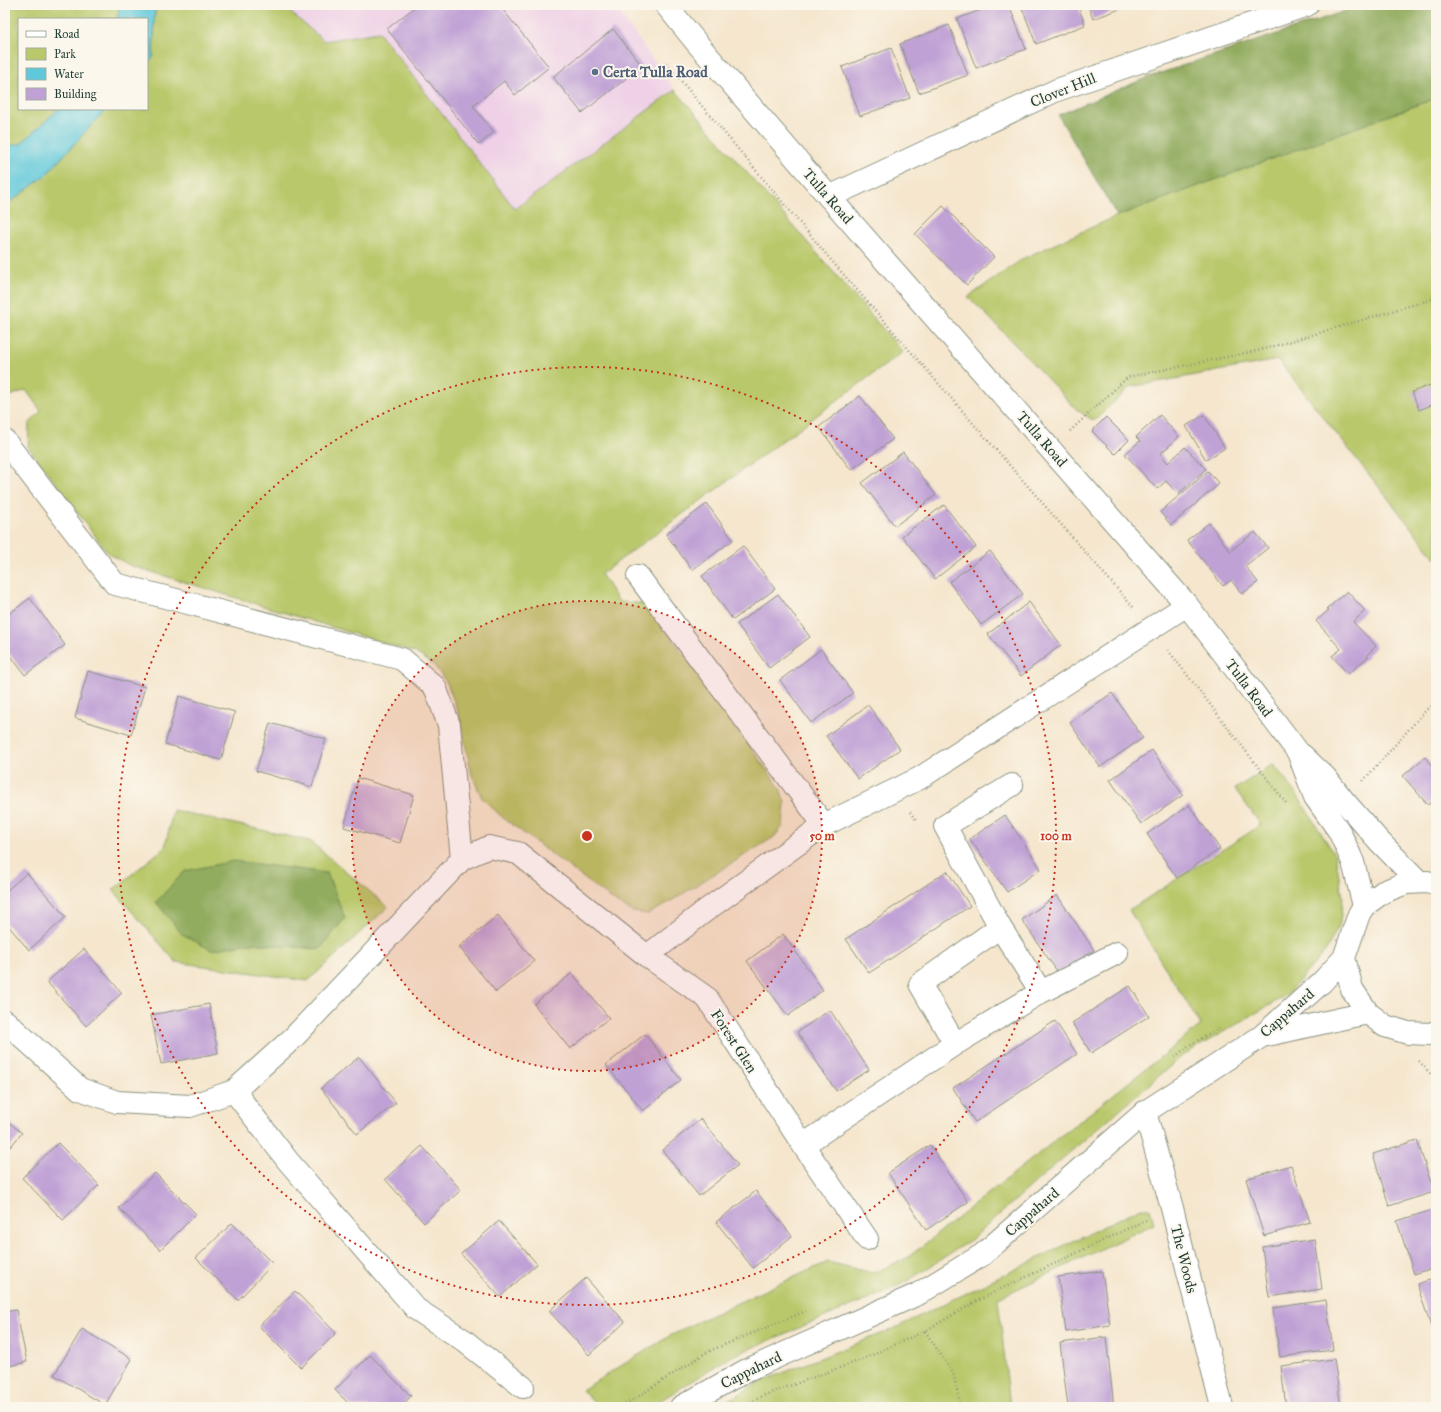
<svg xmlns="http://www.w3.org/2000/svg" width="1441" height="1412" viewBox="0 0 1441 1412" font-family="'IM FELL Great Primer',serif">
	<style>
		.built { fill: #efd0e6 }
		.green { fill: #b9c86a; stroke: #6c824f; fill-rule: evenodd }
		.forest { fill: #92ac5e; stroke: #587449 }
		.water { fill: #5fc8da; stroke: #3f8287 }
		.building { fill: #c0a1d5 }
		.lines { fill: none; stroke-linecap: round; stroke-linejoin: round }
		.minor-casing { stroke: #8a9280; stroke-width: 24 }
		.major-casing { stroke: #8a9280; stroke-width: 24 }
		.path { stroke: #8a9280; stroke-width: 2.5; stroke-dasharray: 1 3; stroke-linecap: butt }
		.minor { stroke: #fff; stroke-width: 22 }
		.major { stroke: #fff; stroke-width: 22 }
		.ring { fill: none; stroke: #c8321e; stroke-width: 2; stroke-dasharray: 2 4 }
		.service-dot { fill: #5c6f8a; stroke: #fbf7ec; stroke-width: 1.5 }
		.labels { text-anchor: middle; stroke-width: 4; stroke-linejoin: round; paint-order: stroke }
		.service-label { font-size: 15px; font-weight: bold; fill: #4e5e75; stroke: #fbf7ec; text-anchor: start }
		.street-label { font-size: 15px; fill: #1f3d34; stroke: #fbf7ec }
		.centre { fill: #c8321e; stroke: #fbf7ec; stroke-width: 2 }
		.ring-label { font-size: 12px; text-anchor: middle; font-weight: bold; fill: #c8321e; stroke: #fbf7ec; stroke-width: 4; stroke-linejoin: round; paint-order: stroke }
	</style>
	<rect width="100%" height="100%" fill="#fbf7ec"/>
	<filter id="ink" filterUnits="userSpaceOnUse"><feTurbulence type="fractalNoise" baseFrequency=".025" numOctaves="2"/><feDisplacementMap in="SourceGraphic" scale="8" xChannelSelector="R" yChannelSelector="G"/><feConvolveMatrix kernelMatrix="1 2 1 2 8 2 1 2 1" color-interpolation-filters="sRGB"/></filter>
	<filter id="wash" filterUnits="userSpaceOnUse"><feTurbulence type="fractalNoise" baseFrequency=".012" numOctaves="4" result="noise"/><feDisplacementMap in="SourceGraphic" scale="16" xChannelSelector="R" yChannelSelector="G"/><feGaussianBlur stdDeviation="0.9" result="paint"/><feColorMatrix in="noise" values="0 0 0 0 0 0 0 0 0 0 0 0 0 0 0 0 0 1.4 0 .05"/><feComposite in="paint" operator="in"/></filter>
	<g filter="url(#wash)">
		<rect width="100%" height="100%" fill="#f5e6cd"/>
		<path class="built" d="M282,5H614L675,90L515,209L379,32L324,41Z"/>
		<path class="green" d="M5,5H119L118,19H19V109H59L20,144L5,146Z
			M155,5H282L324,41L379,32L515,209L675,90L903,352L601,574L619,602L647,604L780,788L785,803L783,826L774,837L663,906L648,914L633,912L617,903L502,817L482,798L472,775L458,712L447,683L434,665L416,653L129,565L108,553L28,447L29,424L41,411L26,390L5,398V377L10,373L5,362V206L46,175L106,109H147V64L153,58Z
			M1436,98V559L1278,360L1130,387L1094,421L1076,409L985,313L968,297L1024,258L1117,216Z
			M1273,764L1294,790L1335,855L1343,897L1340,923L1327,949L1287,995L1182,1056L1048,1171L972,1239L903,1284L730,1357L650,1407H590L594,1403L582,1390L676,1332L763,1291L828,1262L873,1273L907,1258L1201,1025L1129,910L1261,825L1235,789Z
			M173,810L310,841L388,907L308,981L176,962L113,890L165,847ZM345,918L320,949L251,943Z
			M1141,1208H1150L1154,1224L998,1298L1010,1407H716L760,1382L893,1329Z"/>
		<path class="forest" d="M1363,5H1436V98L1117,216L1058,115L1146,78Z
			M234,861L327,873L345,918L320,949L251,943L211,950L182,934L156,902L185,871Z"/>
		<path class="water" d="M119,5H155L153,58L147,64V19H118Z
			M59,109H106L46,175L5,206V146L20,144Z"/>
		<g id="blocks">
			<path class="building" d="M417,5H499L549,67L515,95L504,81L473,106L494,132L479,145L387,29Z
				M993,5H1009L1026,49L976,68L957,19Z
				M1021,5H1078L1085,25L1036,44Z
				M1088,5H1131L1093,19Z
				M949,25L968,75L919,93L900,44Z
				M613,29L642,66L582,113L553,77Z
				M891,48L910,98L860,116L842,67Z
				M943,206L994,257L967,285L915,234Z
				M1436,383V403L1419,410L1412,392Z
				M860,396L893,439L851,470L819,427Z
				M1160,415L1179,437L1160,454L1168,463L1185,447L1206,469L1178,494L1166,481L1157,489L1125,454L1140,441L1136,437Z
				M1204,415L1225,448L1206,460L1186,426Z
				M1106,417L1129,440L1115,454L1092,431Z
				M903,452L936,495L895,526L862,483Z
				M1208,471L1219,484L1171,525L1160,512Z
				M707,504L733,540L692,570L666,534Z
				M944,505L976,547L935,579L902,536Z
				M1209,523L1230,551L1255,532L1268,548L1245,566L1258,582L1242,594L1231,580L1223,586L1187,540Z
				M743,546L775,589L733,620L702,576Z
				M990,551L1023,594L981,625L949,582Z
				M1347,591L1365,611L1353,622L1376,646L1367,655L1368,657L1348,674L1332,656L1341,649L1316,621L1329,610L1327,609Z
				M778,594L810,637L769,668L737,624Z
				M30,598L65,645L25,675L5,648V617Z
				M1029,602L1061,645L1021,676L988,634Z
				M821,649L853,693L811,723L780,680Z
				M88,671L145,687L131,735L75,718Z
				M1112,693L1143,738L1100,767L1070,723Z
				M179,696L235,712L221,760L165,744Z
				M868,705L900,749L858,779L826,736Z
				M270,723L326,739L312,787L256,771Z
				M1152,750L1183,795L1141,824L1110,780Z
				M1425,757L1436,771V798L1428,805L1403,776Z
				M358,778L414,795L400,843L344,827Z
				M1189,805L1220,849L1177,878L1147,834Z
				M1005,815L1041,869L1007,892L970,839Z
				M947,871L970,906L869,973L846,939Z
				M27,873L66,917L29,950L5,922V892Z
				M1057,895L1094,950L1059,974L1022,920Z
				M498,915L534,961L496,992L459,947Z
				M783,934L823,990L788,1016L747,961Z
				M84,949L122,993L86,1026L47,982Z
				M572,973L609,1018L570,1049L534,1004Z
				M1130,986L1149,1016L1091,1053L1072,1023Z
				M209,1004L218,1053L161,1064L151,1015Z
				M830,1010L869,1070L836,1091L797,1032Z
				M1055,1021L1077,1054L975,1122L953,1088Z
				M645,1034L681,1080L643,1111L606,1065Z
				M359,1057L396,1103L357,1134L321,1088Z
				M5,1119L22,1133L5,1153Z
				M701,1119L738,1165L699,1196L662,1150Z
				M1417,1140L1434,1192L1389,1206L1373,1154Z
				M58,1143L99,1185L63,1220L22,1178Z
				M930,1145L968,1202L926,1230L888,1173Z
				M422,1146L461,1190L424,1223L385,1179Z
				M1291,1165L1310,1222L1264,1236L1246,1179Z
				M155,1173L196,1214L160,1250L119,1208Z
				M756,1191L792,1236L753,1268L716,1222Z
				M1436,1209V1267L1414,1274L1397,1221Z
				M499,1221L537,1264L500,1297L461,1254Z
				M232,1223L273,1264L238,1300L196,1258Z
				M1315,1239L1322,1289L1269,1297L1262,1247Z
				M1102,1271L1110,1325L1066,1332L1058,1277Z
				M586,1278L625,1322L589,1355L549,1311Z
				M1436,1278V1336H1434L1417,1284Z
				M295,1291L336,1333L301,1368L259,1326Z
				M1326,1300L1333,1350L1280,1357L1273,1308Z
				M16,1310L27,1362L5,1367V1312Z
				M82,1329L132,1359L105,1405L54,1375Z
				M1106,1337L1114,1407H1068L1060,1343Z
				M370,1355L411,1396L401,1407H352L335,1390Z
				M1334,1359L1341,1407H1286L1281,1366Z
				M124,1404L149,1406V1407H124Z"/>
		</g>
	</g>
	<g filter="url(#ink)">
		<use href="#blocks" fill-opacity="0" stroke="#8a9280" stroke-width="1"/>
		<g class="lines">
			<defs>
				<path id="minor" d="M829,197L1057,90L1307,5
					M5,441L115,584L402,659L435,687L449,725L462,859L294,1037L234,1091L190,1106L117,1102L80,1089L5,1021
					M638,576L824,825L920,778L1187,605
					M462,859L489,847L518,853L647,956L707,998L803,1145L867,1239
					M1000,927L1041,992
					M647,956L705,911L824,825
					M955,1044L920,984L1000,927L945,826L1012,785
					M234,1091L288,1161L416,1309L462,1339L523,1387
					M1145,1112L1172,1208L1222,1407
					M803,1145L955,1044L1041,992L1117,953"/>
				<path id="major" d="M666,5L696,42L829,197L1187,605L1298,752L1315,797L1339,831L1353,862L1364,906
					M1302,755L1326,778L1344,801L1379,841L1419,882
					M1436,884L1427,882L1406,883L1383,892L1364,906L1359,914L1344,958L1352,989L1368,1013L1385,1026L1408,1033L1430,1034L1436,1032
					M1262,1036C1298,1029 1333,1020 1368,1013
					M681,1407L745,1371L918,1294L982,1255L1145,1112L1262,1036L1322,982L1344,958"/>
			</defs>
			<use href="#minor" class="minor-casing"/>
			<use href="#major" class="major-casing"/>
			<path class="path" d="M666,63L831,260L1133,607
				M1070,431L1128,377L1261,350L1436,298
				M1168,650L1286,803
				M1363,781L1436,699
				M910,812L917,821
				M1175,1057L1188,1046L1221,1027
				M1419,1061L1436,1080
				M925,1331L953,1373L961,1407
				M622,1407L707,1352L806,1311
				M743,1407L762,1396L861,1360L925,1331L984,1297L1146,1220"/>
			<use href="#minor" class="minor"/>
			<use href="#major" class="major"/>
		</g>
	</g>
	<circle cx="587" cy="836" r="235" fill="#c8321e" fill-opacity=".12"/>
	<g class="ring">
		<circle cx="587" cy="836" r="235"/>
		<circle cx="587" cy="836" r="469"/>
	</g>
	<circle class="service-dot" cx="595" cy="72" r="4"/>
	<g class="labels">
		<g class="service-label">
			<text x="603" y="77">Certa Tulla Road</text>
		</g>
		<g class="street-label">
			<text transform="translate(1063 90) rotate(-22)" y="5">Clover Hill</text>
			<text transform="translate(828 196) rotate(49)" y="5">Tulla Road</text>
			<text transform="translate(1042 439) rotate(49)" y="5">Tulla Road</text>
			<text transform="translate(1249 688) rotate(53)" y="5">Tulla Road</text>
			<text transform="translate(1287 1013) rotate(-41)" y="5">Cappahard</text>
			<text transform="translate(734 1041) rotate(57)" y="5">Forest Glen</text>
			<text transform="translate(1032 1212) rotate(-41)" y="5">Cappahard</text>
			<text transform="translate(1184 1259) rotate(76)" y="5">The Woods</text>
			<text transform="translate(751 1370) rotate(-26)" y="5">Cappahard</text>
		</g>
	</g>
	<circle cx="587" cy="836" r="6" class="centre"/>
	<g class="ring-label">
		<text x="822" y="840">50 m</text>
		<text x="1056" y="840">100 m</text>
	</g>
	<rect width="1441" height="1412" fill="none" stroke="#fbf7ec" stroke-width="20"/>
	<rect x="18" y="18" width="130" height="92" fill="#fbf7ec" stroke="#a3ada2"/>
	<rect x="26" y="31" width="20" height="6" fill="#ffffff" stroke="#a3ada2"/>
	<text x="54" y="38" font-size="12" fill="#1f3d34">Road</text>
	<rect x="26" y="48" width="20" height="12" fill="#b9c86a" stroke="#a3ada2"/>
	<text x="54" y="58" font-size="12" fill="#1f3d34">Park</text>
	<rect x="26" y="68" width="20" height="12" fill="#5fc8da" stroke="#a3ada2"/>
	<text x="54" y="78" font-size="12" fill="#1f3d34">Water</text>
	<rect x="26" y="88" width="20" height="12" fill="#c0a1d5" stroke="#a3ada2"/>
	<text x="54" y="98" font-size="12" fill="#1f3d34">Building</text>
</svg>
